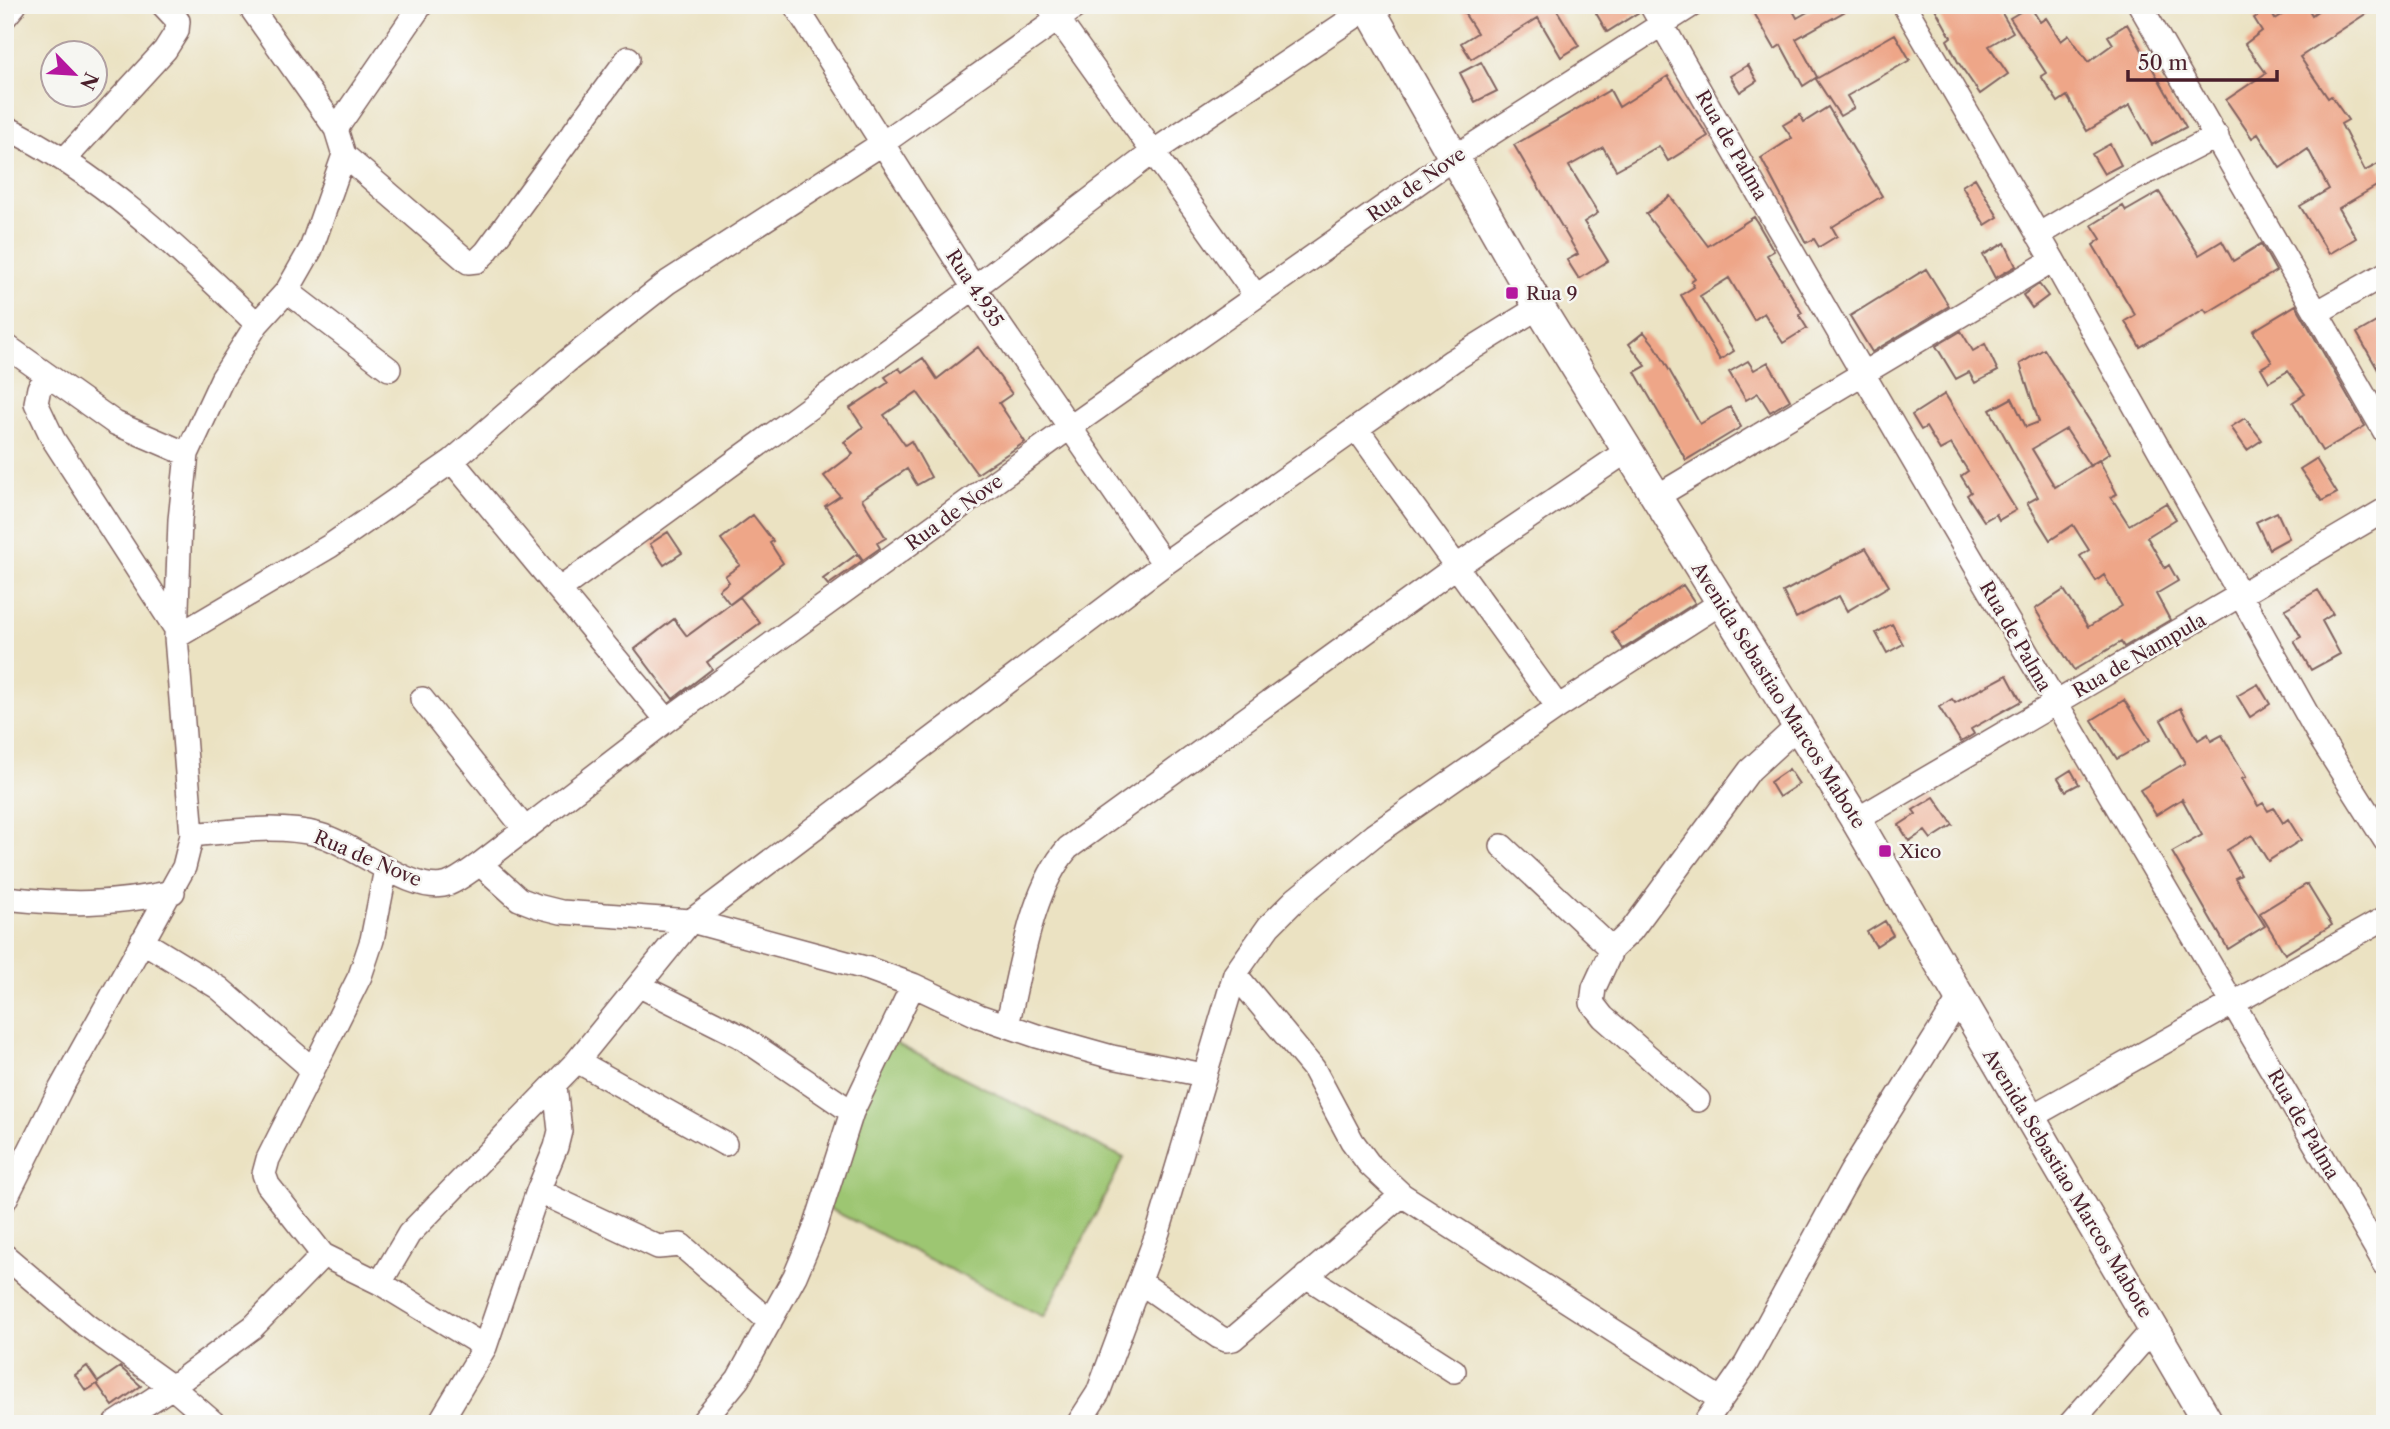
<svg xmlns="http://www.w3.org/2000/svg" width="2390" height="1429" viewBox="0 0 2390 1429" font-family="'Libre Caslon Text',serif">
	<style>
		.green { fill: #9dc672; stroke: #74724e; stroke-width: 2 }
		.building { fill: #eea688 }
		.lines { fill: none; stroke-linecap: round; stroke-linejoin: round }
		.minor-casing { stroke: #826360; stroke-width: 26 }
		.major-casing { stroke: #826360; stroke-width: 33 }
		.minor { stroke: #fff; stroke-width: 23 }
		.major { stroke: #fff; stroke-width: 30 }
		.poi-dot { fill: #b5179e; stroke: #f6f6f2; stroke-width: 2.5 }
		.labels { text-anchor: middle; stroke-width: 5; stroke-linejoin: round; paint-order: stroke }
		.street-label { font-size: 19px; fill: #4a1f2b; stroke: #f6f6f2 }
		.poi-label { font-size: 19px; fill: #4a1f2b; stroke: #f6f6f2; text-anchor: start }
	</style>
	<rect width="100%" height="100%" fill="#f6f6f2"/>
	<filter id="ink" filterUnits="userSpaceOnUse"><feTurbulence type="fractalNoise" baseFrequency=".0143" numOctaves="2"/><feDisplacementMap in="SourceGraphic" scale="14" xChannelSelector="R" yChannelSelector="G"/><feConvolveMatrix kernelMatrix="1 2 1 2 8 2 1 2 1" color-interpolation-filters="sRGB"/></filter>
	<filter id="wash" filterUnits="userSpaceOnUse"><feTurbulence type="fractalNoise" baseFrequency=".00686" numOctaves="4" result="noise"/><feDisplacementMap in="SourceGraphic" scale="28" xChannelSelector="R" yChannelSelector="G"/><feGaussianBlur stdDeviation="1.57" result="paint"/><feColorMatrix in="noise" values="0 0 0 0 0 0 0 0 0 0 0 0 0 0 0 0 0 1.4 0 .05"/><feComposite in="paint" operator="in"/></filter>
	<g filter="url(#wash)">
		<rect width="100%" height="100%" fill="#ebe2c2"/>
		<path class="green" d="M891,1041L1124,1158L1044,1317L812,1200Z"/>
		<g id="blocks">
			<path class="building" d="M1459,5H1558L1555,7L1579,46L1561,57L1538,18L1471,59L1461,43L1477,33Z
				M1608,5H1637L1639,12L1607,32L1596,13Z
				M1763,5H1790L1797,18L1820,5H1856L1796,39L1817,77L1803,86L1781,45L1775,49L1753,11Z
				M1933,5H1997L2013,32L1989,46L2008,74L1980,94L1958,62L1947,40L1951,37Z
				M2298,5H2306L2312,15L2326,5H2379L2300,57L2328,98L2331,96L2348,120L2341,124L2365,171L2378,164L2385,176V181L2339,208L2356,238L2329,254L2300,206L2329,189L2308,149L2280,168L2258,134L2252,138L2226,100L2266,73L2245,44L2262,31L2254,18L2269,9L2275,19Z
				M2030,6L2040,22L2046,18L2061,41L2069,35L2088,62L2113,44L2108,36L2127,24L2186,127L2152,145L2130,105L2087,131L2067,96L2058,102L2041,76L2046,73L2010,18Z
				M1895,34L1910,60L1847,96L1854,108L1840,116L1816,79Z
				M1481,62L1497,91L1475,102L1460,73Z
				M1748,65L1757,81L1740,92L1730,76Z
				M1668,76L1708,136L1668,161L1659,146L1616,170L1603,147L1569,166L1598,213L1584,222L1608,261L1579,279L1567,260L1578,254L1514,145L1610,90L1619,107Z
				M1828,107L1882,196L1832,227L1837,236L1819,247L1814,239L1806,243L1761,158L1792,138L1783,125L1800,115L1804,122Z
				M2110,144L2121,165L2104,174L2092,154Z
				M1975,178L1998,217L1985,225L1962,186Z
				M2159,192L2199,255L2222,241L2233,261L2261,244L2276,271L2207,313L2204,309L2140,347L2125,321L2135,315L2093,245L2101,239L2092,225L2123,206L2126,211Z
				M1670,196L1708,246L1754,217L1774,251L1767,255L1802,313L1799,315L1807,328L1783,343L1764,313L1754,320L1729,278L1700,296L1734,351L1720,360L1681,295L1694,287L1691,281L1695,278L1646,214Z
				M2005,243L2016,266L1995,278L1983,255Z
				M1926,269L1949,306L1872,352L1850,316Z
				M2039,284L2048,296L2032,308L2023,295Z
				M2296,305L2365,426L2322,451L2293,402L2305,394L2288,371L2269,382L2261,368L2272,362L2253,331Z
				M2385,317V382L2357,333Z
				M1961,331L1973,351L1985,344L1998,371L1975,383L1969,372L1956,379L1936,346Z
				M1644,332L1656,347L1700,424L1730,407L1741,427L1686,460L1635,372L1646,366L1629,344Z
				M978,347L1012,394L999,403L1025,442L977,474L917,392L884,415L905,445L911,441L931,477L917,485L907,469L862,499L886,538L877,543L880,548L863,560L825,506L840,496L824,476L853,454L844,442L863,427L850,408L889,382L885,377L899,368L902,372L923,358L937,379Z
				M2044,349L2110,453L2090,466L2066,429L2032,449L2055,487L2099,460L2117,494L2111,497L2129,525L2166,503L2176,519L2147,537L2165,568L2169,565L2178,581L2156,594L2170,620L2124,647L2121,642L2074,670L2035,609L2064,590L2088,627L2122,606L2104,575L2096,581L2080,556L2089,550L2073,525L2050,540L2027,503L2038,497L1990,410L2012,398L2026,427L2039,422L2020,364Z
				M1748,361L1754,370L1768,362L1790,400L1770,412L1758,393L1746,400L1729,372Z
				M1945,394L2016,510L1999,520L1996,514L1984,521L1967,495L1971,492L1961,476L1968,471L1951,444L1940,450L1926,427L1921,430L1912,415Z
				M2245,418L2262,440L2247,450L2231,427Z
				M2316,459L2337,493L2322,501L2300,469Z
				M2277,512L2289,538L2269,549L2256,522Z
				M753,515L773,541L770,543L783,563L730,604L719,590L729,582L725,576L740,565L721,539Z
				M668,532L682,553L664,565L650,544Z
				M1866,548L1889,586L1847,611L1839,596L1796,618L1783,592Z
				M857,554L862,561L828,585L823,579Z
				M1683,585L1695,603L1623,649L1612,632Z
				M2318,590L2333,614L2322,621L2340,654L2311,670L2294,641L2301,637L2285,609Z
				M740,597L760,623L707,662L712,669L673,699L635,649L674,619L687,636Z
				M1892,624L1903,644L1887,653L1876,633Z
				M2007,675L2021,701L1971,729L1974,734L1961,742L1939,707L1952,699L1955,703Z
				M2258,684L2270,704L2250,717L2237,696Z
				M2124,700L2150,740L2117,759L2092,720Z
				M2181,708L2198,740L2208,734L2211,741L2222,735L2246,777L2242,779L2258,806L2263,803L2268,811L2274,808L2283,823L2288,819L2301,840L2268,861L2252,835L2227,850L2241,875L2235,878L2265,926L2228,949L2172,852L2202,835L2182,799L2156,815L2140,790L2185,763L2161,720Z
				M1789,769L1799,784L1779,797L1770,782Z
				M2071,770L2079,784L2066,791L2058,778Z
				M1934,797L1953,825L1931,839L1925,831L1909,841L1899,825L1916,814L1913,810Z
				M2307,884L2332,925L2285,954L2260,913Z
				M1885,921L1893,935L1876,946L1867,932Z
				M87,1366L98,1382L120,1367L141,1386L113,1406L97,1384L86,1391L75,1375Z"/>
		</g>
	</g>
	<g filter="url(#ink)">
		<use href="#blocks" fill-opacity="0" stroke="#826360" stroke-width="2"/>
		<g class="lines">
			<defs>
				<path id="minor" d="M249,5L336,129L344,155L468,262L477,261L486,252L628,58
					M795,5L974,288L1164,564
					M1048,5L1256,296
					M1651,5C1890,428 2142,844 2385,1264
					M1904,5L2053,260L2321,739L2385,840
					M2140,5L2385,432
					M5,17L15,5
					M5,127C101,173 181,251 257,324
					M336,129L421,5
					M65,159L165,50L177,31L178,21L163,5
					M2038,235L2122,185L2217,136
					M287,291L389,369
					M2318,312L2385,274
					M5,345L115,423L187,454
					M49,378L39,388L36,403L53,439L176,629
					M1357,429L1558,707
					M452,461L667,720
					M1656,497L2053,260
					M560,589L974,288L1153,152L1369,7
					M176,637L330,546L452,461L566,362L668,282L883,143L1078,5
					M422,699L524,828
					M1856,820L2385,510
					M192,835C234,831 279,824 320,835C354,844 414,896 448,884C459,880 471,870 480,864L667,720L1069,428L1456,156L1692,5
					M1502,846L1612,949L1631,931L1750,770L1799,725
					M480,864L519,899L537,906L561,912L691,921L869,969L913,985L979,1016L1037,1036L1112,1057L1204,1075
					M386,869L372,940L360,976L268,1159L264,1174L268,1185L323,1255L380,1283L485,1347
					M5,898C70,905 109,905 173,892
					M142,941L219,988L312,1069
					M1612,949L1594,988L1592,1003L1603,1017L1698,1100
					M1235,974L1313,1068L1352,1141L1369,1164L1402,1195L1720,1399
					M640,986L740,1036L852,1112
					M1007,1025C1021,970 1030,891 1068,848L1457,566L1627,451
					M577,1061L725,1144
					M2029,1118L2385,918
					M538,1191L658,1247L681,1245L770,1322
					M5,1200L61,1088L184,867L192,835L176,637L180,520L187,454L222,379L257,324L287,291L311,249L344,155
					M5,1256L86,1325L172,1387L215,1424
					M1306,1276L1454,1371
					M1140,1282L1219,1337L1226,1340L1233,1339L1402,1195
					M380,1283L409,1234L577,1061L691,921L1164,564L1452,361L1539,307
					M115,1424L172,1387L253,1327L323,1255
					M439,1424L485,1347L538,1191L556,1147L560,1131L555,1086
					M701,1424L738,1379L795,1276L814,1231L852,1112L913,985
					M1078,1424L1098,1393L1158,1232L1235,974L1269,926L1296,899L1374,835L1558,707L1722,602
					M1704,1424L1746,1364L1851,1172L1960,998
					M2070,1424L2154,1328"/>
				<path id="major" d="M1367,5L1539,307L1856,820L2209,1424"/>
			</defs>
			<use href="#minor" class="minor-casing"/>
			<use href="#major" class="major-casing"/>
			<use href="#minor" class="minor"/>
			<use href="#major" class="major"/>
		</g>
	</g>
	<g class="poi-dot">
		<rect x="1505" y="286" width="14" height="14" rx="3.5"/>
		<rect x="1878" y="844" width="14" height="14" rx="3.5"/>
	</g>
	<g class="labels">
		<g class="street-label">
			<text transform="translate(1732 145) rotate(60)" y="7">Rua de Palma</text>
			<text transform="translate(1416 184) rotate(-35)" y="7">Rua de Nove</text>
			<text transform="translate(975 288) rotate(57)" y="7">Rua 4.935</text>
			<text transform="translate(954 512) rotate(-36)" y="7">Rua de Nove</text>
			<text transform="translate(2016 636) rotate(60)" y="7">Rua de Palma</text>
			<text transform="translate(2139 655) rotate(-30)" y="7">Rua de Nampula</text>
			<text transform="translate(1779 695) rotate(58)" y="7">Avenida Sebastiao Marcos Mabote</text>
			<text transform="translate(368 858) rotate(23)" y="7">Rua de Nove</text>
			<text transform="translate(2304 1124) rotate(60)" y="7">Rua de Palma</text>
			<text transform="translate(2068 1183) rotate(59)" y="7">Avenida Sebastiao Marcos Mabote</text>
		</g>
		<g class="poi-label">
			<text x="1526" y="300">Rua 9</text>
			<text x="1899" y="858">Xico</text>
		</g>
	</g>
	<rect width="2390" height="1429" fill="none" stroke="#f6f6f2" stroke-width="28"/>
	<g transform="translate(74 74) rotate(115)"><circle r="33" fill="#f6f6f2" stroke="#b1a0a2" stroke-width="2"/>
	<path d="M0-5L12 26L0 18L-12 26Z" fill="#b5179e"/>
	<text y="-10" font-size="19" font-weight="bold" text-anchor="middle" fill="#4a1f2b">N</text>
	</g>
	<path d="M2128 70v10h149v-10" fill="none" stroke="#4a1f2b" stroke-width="3.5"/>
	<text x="2138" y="70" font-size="21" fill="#4a1f2b" stroke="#f6f6f2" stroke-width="5" paint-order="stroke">50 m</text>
</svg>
